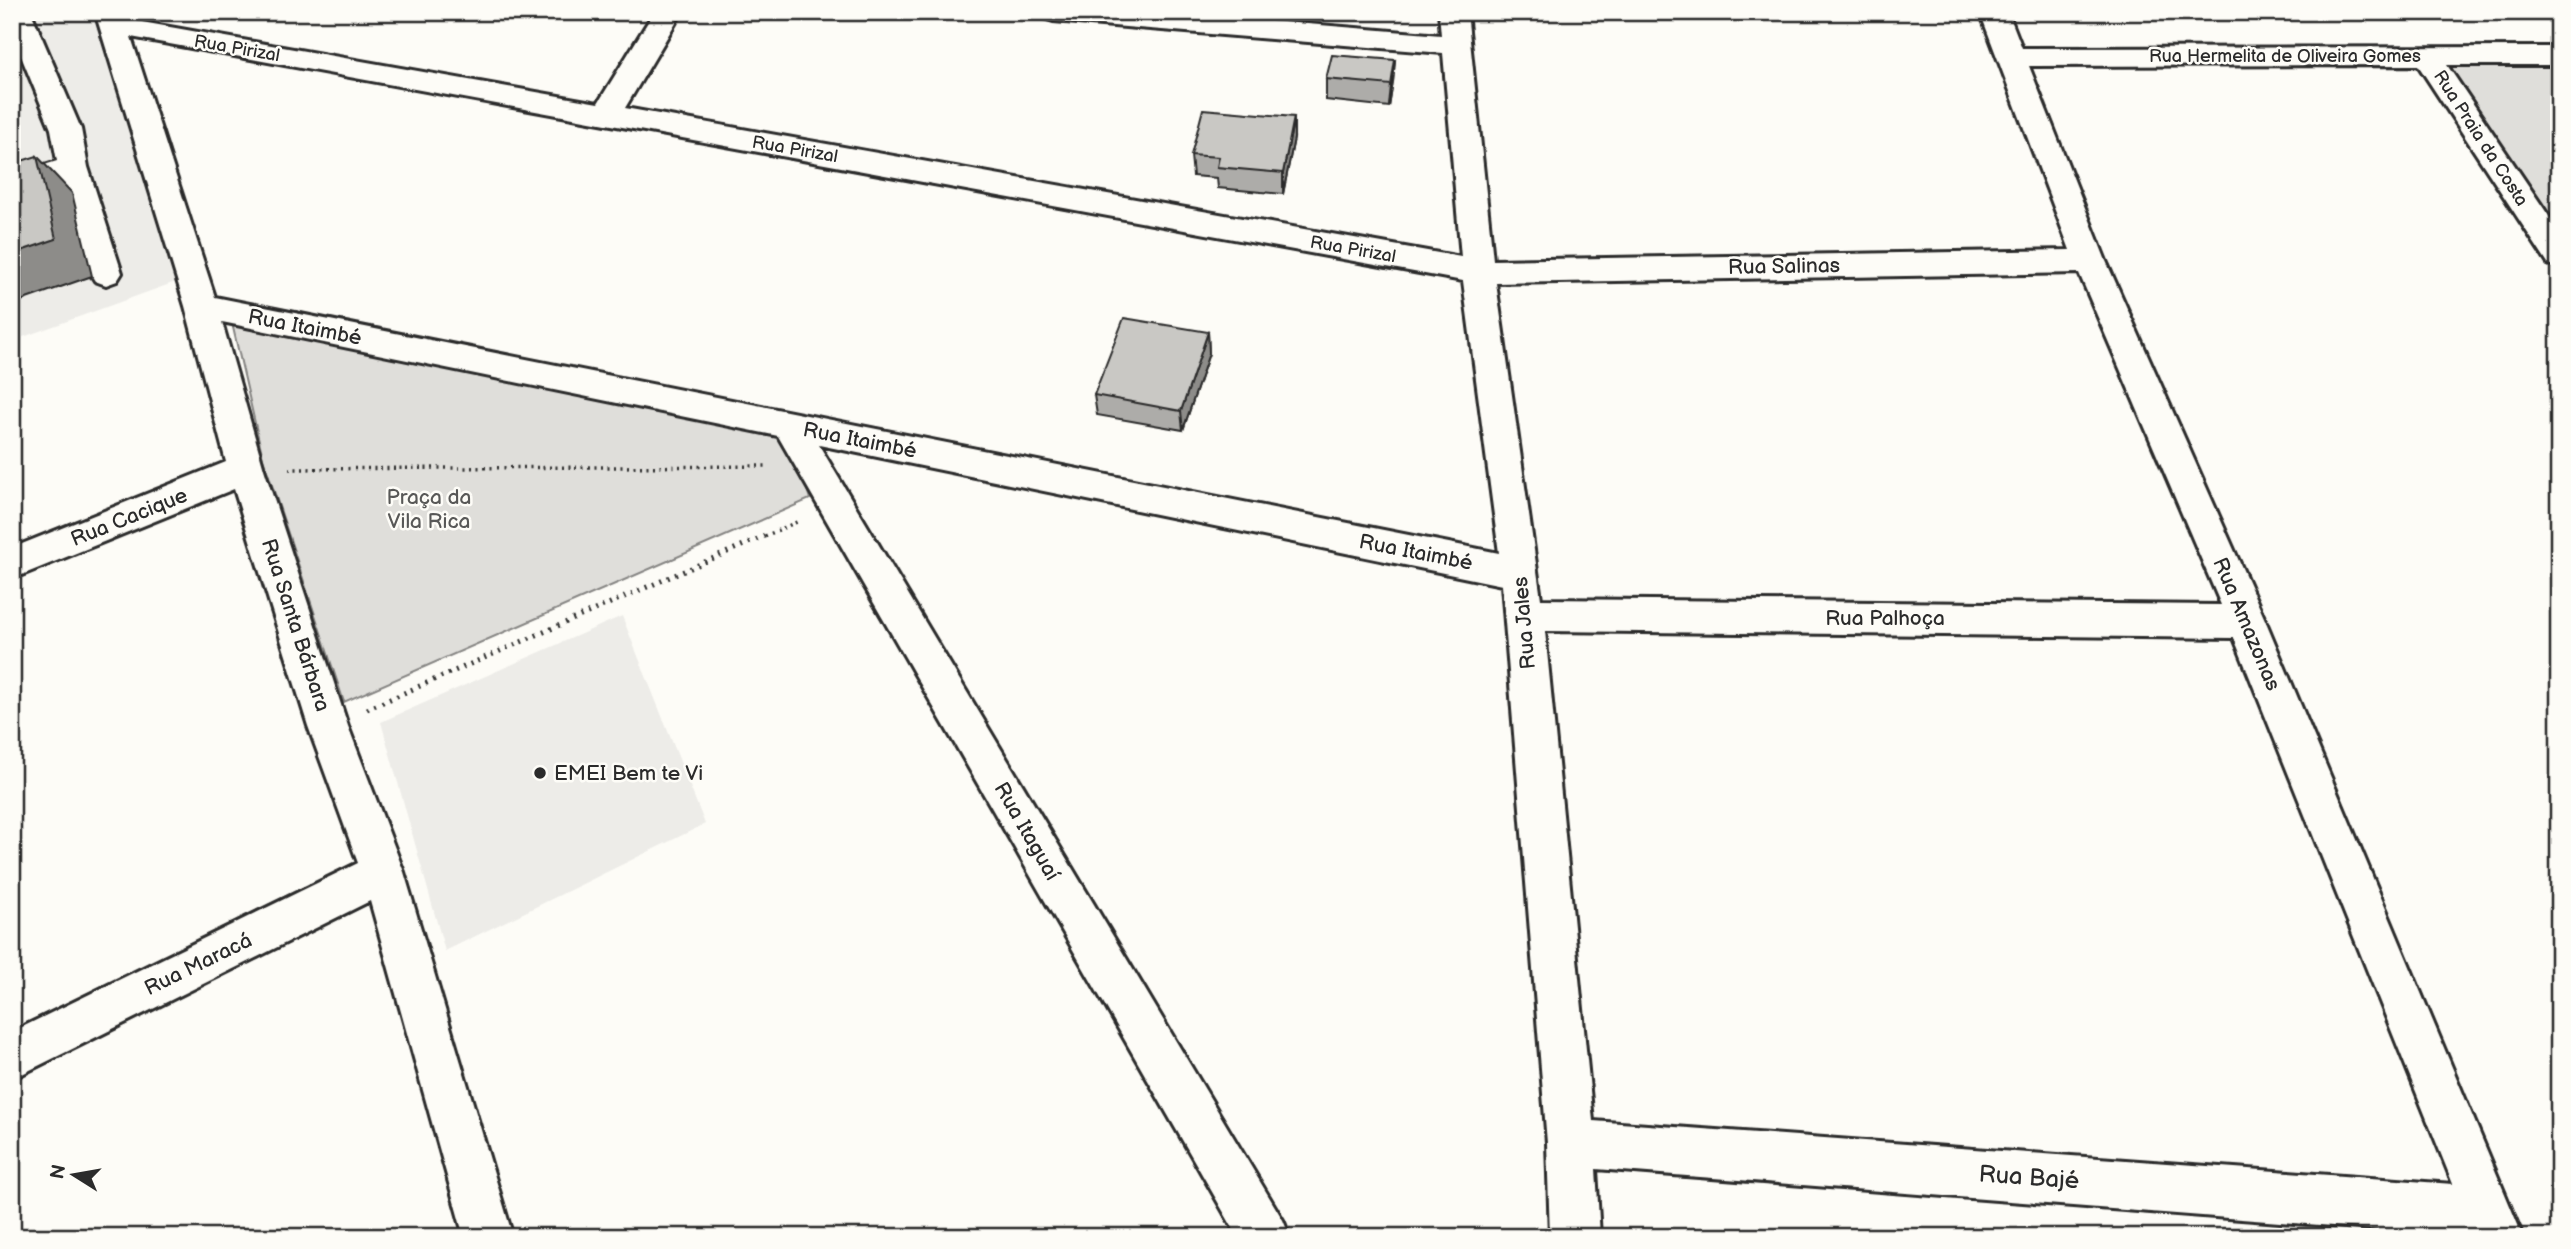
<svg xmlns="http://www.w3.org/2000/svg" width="2571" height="1249" viewBox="0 0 2571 1249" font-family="'Balsamiq Sans',sans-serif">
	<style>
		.built { fill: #edece8 }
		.green { fill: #dfdeda; stroke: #858482; stroke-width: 2 }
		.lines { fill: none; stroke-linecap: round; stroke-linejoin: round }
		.minor-casing { stroke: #2b2b2b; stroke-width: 6 }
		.path-far1 { stroke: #2b2b2b; stroke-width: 3.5; stroke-dasharray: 2 4.5; stroke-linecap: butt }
		.path { stroke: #2b2b2b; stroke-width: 5; stroke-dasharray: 2 6; stroke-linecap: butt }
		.minor { fill: #fdfcf7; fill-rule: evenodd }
		.wall { fill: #adaca9; stroke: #2b2b2b; stroke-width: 2 }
		.shaded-wall { fill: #8d8c89; stroke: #2b2b2b; stroke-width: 2 }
		.building { fill: #c9c8c4; stroke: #2b2b2b; stroke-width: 2 }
		.poi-dot { fill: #2b2b2b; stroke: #fdfcf7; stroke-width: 2.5 }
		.labels { text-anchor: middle; stroke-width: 5; stroke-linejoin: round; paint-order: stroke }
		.far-street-label { font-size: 18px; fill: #2b2b2b; stroke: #fdfcf7 }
		.street-label { font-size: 21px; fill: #2b2b2b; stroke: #fdfcf7 }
		.park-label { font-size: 21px; fill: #585857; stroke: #fdfcf7 }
		.poi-label { font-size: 21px; fill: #2b2b2b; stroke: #fdfcf7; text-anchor: start }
		.near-street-label { font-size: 24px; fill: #2b2b2b; stroke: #fdfcf7 }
	</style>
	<rect width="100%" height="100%" fill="#fdfcf7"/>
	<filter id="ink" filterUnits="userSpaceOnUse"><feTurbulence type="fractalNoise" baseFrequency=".0143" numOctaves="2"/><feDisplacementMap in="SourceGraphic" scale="14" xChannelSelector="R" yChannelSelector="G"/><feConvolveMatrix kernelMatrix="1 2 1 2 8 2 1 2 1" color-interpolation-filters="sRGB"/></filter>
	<g filter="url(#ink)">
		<path class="built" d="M12,12H109L192,276L12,341Z
			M622,616L705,824L445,951L381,722Z"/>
		<path class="green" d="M2426,55L2559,56V256Z
			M232,323L778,432L800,468L810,499L344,702L263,458Z"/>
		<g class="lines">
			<defs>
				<path id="minor" d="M12,12H31L81,129L88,167L122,273L117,281L106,285L95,281L90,273L62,181L12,196V175L57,161L51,129L12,34Z
					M95,12H123L125,19L598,103L654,12H682L625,108L1461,257L1443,53L1053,21L1043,18L1039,12H1162L1441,35L1439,12H1467L1493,260L2070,250L1980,12H2008L2022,48L2559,47V65H2447L2559,231V267L2548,264L2418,65L2029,66L2106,261L2266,622L2523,1237H2474L1596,1169L1600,1237H1550L1547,1143L1502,585L819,445L1283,1220L1290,1237H1238L778,436L222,322L264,469L348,726L404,872L513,1237H464L370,901L12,1079V1032L358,863L308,726L234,489L12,579V548L226,462L185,306ZM131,37L1463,281L1499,553L215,297ZM2079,273L2221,605L1541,599L1496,283ZM1545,631L2234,638L2453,1184L1593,1121Z"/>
			</defs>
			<use href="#minor" class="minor-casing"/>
			<path class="path-far1" d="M289,469L767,466
				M765,536L799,521"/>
			<path class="path" d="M367,709L769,534"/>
			<use href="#minor" class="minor"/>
		</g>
		<path class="wall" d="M1395,60L1393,82L1389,107L1326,100V79Z
			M1294,138L1283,194L1218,188L1217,178L1193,176L1191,155Z
			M1208,332L1209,353L1183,430L1097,415L1094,395Z"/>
		<path class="shaded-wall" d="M1395,60L1393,82L1389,107L1391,85Z
			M1294,117V138L1283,194V173Z
			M37,156L72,193L92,276L12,304V254Z
			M1208,332L1209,353L1183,430L1181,411Z"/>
		<path class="building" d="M1332,55L1395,60L1391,85L1326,79Z
			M1203,109L1294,117L1283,173L1217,167L1219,157L1191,155Z
			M37,156L56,239L12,254V164Z
			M1124,318L1208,332L1181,411L1094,395Z"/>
	</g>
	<circle class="poi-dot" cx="540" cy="773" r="7"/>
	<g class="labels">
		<g class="far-street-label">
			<text transform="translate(237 48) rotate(10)" y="6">Rua Pirizal</text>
			<text x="2285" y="62">Rua Hermelita de Oliveira Gomes</text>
			<text transform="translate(2481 138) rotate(57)" y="6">Rua Praia da Costa</text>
			<text transform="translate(795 149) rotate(10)" y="6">Rua Pirizal</text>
			<text transform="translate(1353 249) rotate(10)" y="6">Rua Pirizal</text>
		</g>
		<g class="street-label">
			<text transform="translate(1784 266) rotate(-1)" y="7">Rua Salinas</text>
			<text transform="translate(305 327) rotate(11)" y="7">Rua Itaimbé</text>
			<text transform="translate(860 440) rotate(11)" y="7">Rua Itaimbé</text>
			<text transform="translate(129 517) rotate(-22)" y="7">Rua Cacique</text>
			<text transform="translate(1416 552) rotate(11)" y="7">Rua Itaimbé</text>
			<text x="1885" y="625">Rua Palhoça</text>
			<text transform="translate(1524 623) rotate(-95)" y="7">Rua Jales</text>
			<text transform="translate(2247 624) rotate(67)" y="7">Rua Amazonas</text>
			<text transform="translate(296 625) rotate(72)" y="7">Rua Santa Bárbara</text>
			<text transform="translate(1027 831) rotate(60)" y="7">Rua Itaguaí</text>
			<text transform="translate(198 964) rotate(-26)" y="7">Rua Maracá</text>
		</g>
		<g class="park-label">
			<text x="429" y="504">Praça da<tspan x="429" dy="24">Vila Rica</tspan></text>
		</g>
		<g class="poi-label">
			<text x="554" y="780">EMEI Bem te Vi</text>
		</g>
		<g class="near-street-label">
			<text transform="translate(2029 1177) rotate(4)" y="8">Rua Bajé</text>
		</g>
	</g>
	<rect width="2571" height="1249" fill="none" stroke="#fdfcf7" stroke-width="42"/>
	<rect x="21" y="21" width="2529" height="1207" fill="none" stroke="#2b2b2b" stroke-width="2.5" filter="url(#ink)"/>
	<g transform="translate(74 1175) rotate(281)" stroke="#fdfcf7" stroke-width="5" paint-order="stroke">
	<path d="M0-5L12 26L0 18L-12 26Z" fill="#2b2b2b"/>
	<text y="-10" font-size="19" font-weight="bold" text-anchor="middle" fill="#2b2b2b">N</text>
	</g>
</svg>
